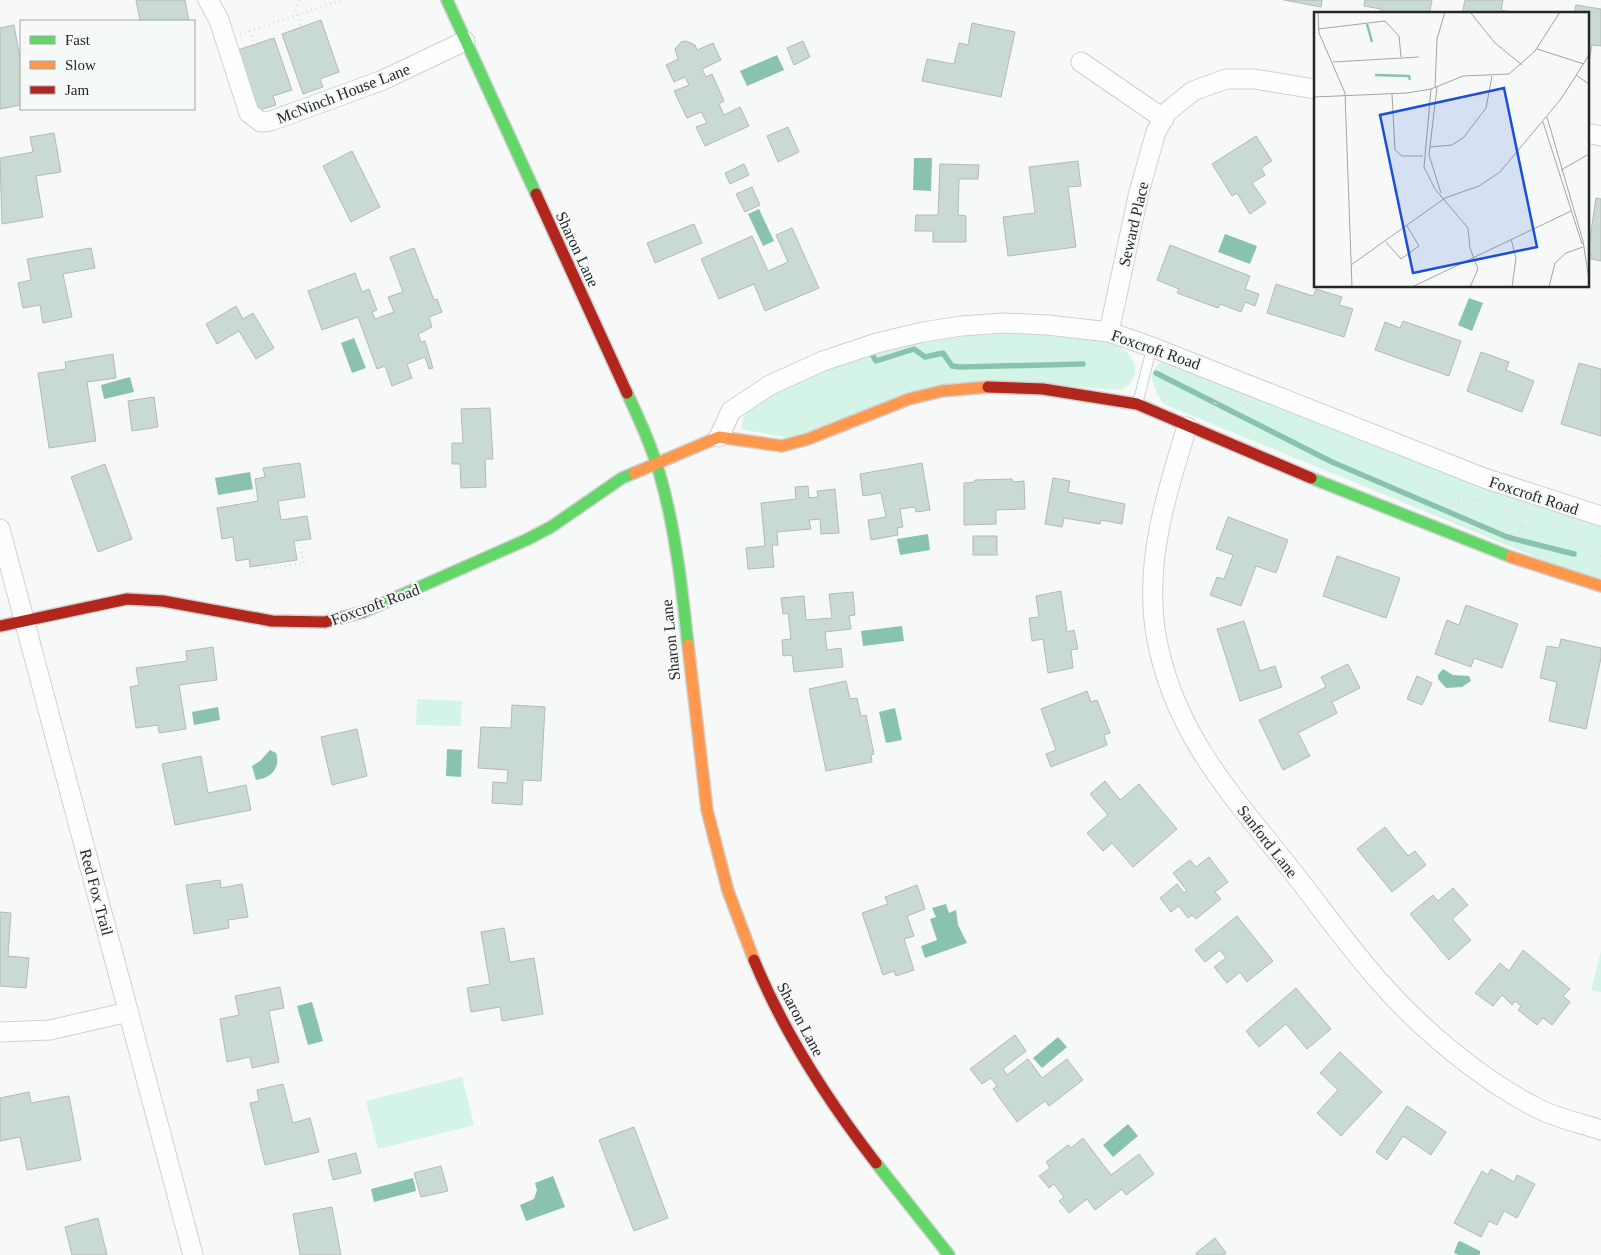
<svg xmlns="http://www.w3.org/2000/svg" width="1601" height="1255" viewBox="0 0 1601 1255" font-family="Georgia,serif">
	<style>
		.green { fill: #d4f4e8 }
		.water { fill: #89c3ae }
		.lines { fill: none; stroke-linecap: round; stroke-linejoin: round }
		.stream { stroke: #89c3ae; stroke-width: 5.5 }
		.building { fill: #c9dad3; stroke: #b6b8b8 }
		.lane-casing { stroke: #cfd1d0; stroke-width: 11 }
		.street-casing { stroke: #cfd1d0; stroke-width: 21 }
		.fast-casing { stroke: #cfd1d0; stroke-width: 14 }
		.slow-casing { stroke: #cfd1d0; stroke-width: 14 }
		.jam-casing { stroke: #cfd1d0; stroke-width: 14 }
		.path { stroke: #dddfde; stroke-width: 3; stroke-dasharray: 1 4; stroke-linecap: butt }
		.lane { stroke: #fefefe; stroke-width: 9 }
		.street { stroke: #fefefe; stroke-width: 19 }
		.fast { stroke: #63d668; stroke-width: 11 }
		.slow { stroke: #ff974d; stroke-width: 11 }
		.jam { stroke: #b3261e; stroke-width: 11 }
		.labels { text-anchor: middle; stroke-width: 4.5; stroke-linejoin: round; paint-order: stroke }
		.street-label { font-size: 16px; fill: #252726; stroke: #f5faf8 }
		.inset-river { fill: none; stroke: #89c3ae; stroke-width: 2.5 }
		.inset-road { fill: none; stroke: #a2a5a4; stroke-width: 1 }
		.view { fill: #1d4ed8; fill-opacity: 0.15; stroke: #1d4ed8; stroke-width: 2.5 }
		.inset-edge { fill: none; stroke: #252726; stroke-width: 2.5 }
	</style>
	<rect width="100%" height="100%" fill="#f6f9f8"/>
	<path class="green" d="M1017,331C1046,334 1131,330 1135,368C1136,378 1130,385 1122,390L986,381L788,438L741,429L745,412L782,387L877,350L934,336Z
		M1168,361L1601,524V579L1570,571L1164,404C1154,390 1145,374 1161,362Z
		M417,699L462,701L461,726L416,725Z
		M1601,951V992L1591,990Z
		M462,1077L474,1125L378,1149L366,1101Z"/>
	<path class="water" d="M777,55L784,70L747,86L740,71Z
		M914,158H932L931,191L913,190Z
		M759,209L774,241L763,246L748,214Z
		M1225,234L1257,246L1250,264L1218,252Z
		M1469,298L1483,303L1472,331L1458,325Z
		M354,338L366,368L352,373L341,343Z
		M130,377L134,392L104,399L101,385Z
		M250,472L253,489L218,495L215,478Z
		M928,534L930,550L900,555L897,539Z
		M902,626L904,641L863,646L861,631Z
		M1443,669L1453,675L1469,676L1471,681L1462,687L1446,688L1438,679V675Z
		M218,707L220,720L194,725L192,712Z
		M895,708L902,740L886,743L879,712Z
		M447,749L462,750L461,777L446,776Z
		M270,750L276,753C281,768 271,778 256,780L252,766L260,761Z
		M946,904L949,913L956,910L958,925L967,943L925,958L921,946L937,940L930,919L936,917L932,908Z
		M312,1002L323,1041L308,1045L297,1006Z
		M1058,1037L1067,1047L1042,1068L1033,1058Z
		M1128,1124L1138,1136L1113,1157L1103,1145Z
		M553,1176L565,1207L526,1221L520,1205L534,1199L537,1190L535,1183Z
		M413,1178L416,1191L374,1202L371,1189Z
		M1460,1241L1480,1251V1255H1459L1454,1253L1458,1242Z"/>
	<g class="lines">
		<path class="stream" d="M873,356L876,361L914,349L925,357L943,353L952,366L960,367L1083,364
			M1156,373L1332,462L1507,537L1574,554"/>
	</g>
	<path class="building" d="M136,0H185L189,21H140Z
		M1284,0H1322L1321,7Z
		M1365,0H1432L1429,14H1381V9L1364,6Z
		M1465,0H1503L1501,10L1521,14H1462Z
		M1576,5L1601,9V46L1592,45L1589,63L1587,14H1574Z
		M321,20L339,72L320,79L323,87L303,94L282,34Z
		M972,23L1015,32L1001,97L922,81L927,59L954,64L959,43L968,45Z
		M14,25L21,64V105L0,109V28Z
		M274,38L292,90L273,96L276,105L256,111L235,51Z
		M686,41L695,45L697,50L713,43L721,60L702,69L706,77L712,74L724,101L719,104L724,115L740,107L749,126L705,146L696,127L707,123L701,112L687,118L674,91L689,85L685,77L674,82L666,65L678,59L675,49L681,42Z
		M803,41L810,57L794,65L787,48Z
		M788,127L799,152L778,162L767,136Z
		M54,133L61,172L36,176L43,217L2,224L0,158L33,152L30,137Z
		M1256,136L1272,161L1261,168L1265,175L1252,183L1266,203L1250,214L1237,193L1232,196L1212,164Z
		M352,151L380,207L351,222L323,166Z
		M1078,161L1081,186L1068,187L1076,247L1008,256L1003,217L1035,213L1029,167Z
		M744,164L749,175L730,184L725,173Z
		M940,164L979,165L978,179H959L958,215L966,216V242H933V231H915L916,215H938Z
		M752,187L760,205L745,212L736,194Z
		M1596,198L1601,199V261L1587,258Z
		M694,224L702,243L655,263L647,243Z
		M792,228L819,288L765,311L754,284L719,299L701,259L752,236L768,271L788,262L776,235Z
		M1170,245L1250,276L1245,289L1259,294L1255,306L1245,302L1241,312L1220,304L1218,308L1177,293L1179,289L1157,280Z
		M91,248L95,268L63,274L72,317L43,323L40,305L23,308L18,283L31,280L27,259Z
		M414,248L434,300L437,299L442,312L429,317L432,327L418,334L421,342L425,341L433,368L429,369L425,357L407,364L412,378L392,386L385,366L377,369L358,317L322,330L308,291L355,273L362,292L369,289L377,310L372,312L375,319L394,312L388,297L403,292L390,257Z
		M1276,284L1313,296L1316,289L1342,297L1339,305L1353,309L1344,337L1267,313Z
		M236,306L243,319L253,313L274,348L256,359L239,331L217,344L206,324Z
		M1403,321L1461,341L1449,376L1375,350L1385,322L1400,328Z
		M1481,352L1509,362L1506,370L1534,381L1522,412L1467,391Z
		M113,354L116,378L87,382L96,441L49,448L38,373L66,369L65,362Z
		M1579,363L1601,369V436L1561,424Z
		M154,397L158,427L132,431L128,401Z
		M490,408L493,459H485L486,487L461,488L460,464H452V443H463L461,409Z
		M300,463L305,497L278,501L281,520L307,516L311,539L294,541L297,560L250,567L249,559L236,561L233,537L222,539L217,508L258,501L255,479L265,477L263,468Z
		M922,463L930,510L916,512L915,507L900,509L903,527L897,528L898,535L871,540L868,520L886,517L881,493L863,496L860,474Z
		M105,464L132,539L98,552L71,477Z
		M1053,478L1070,481L1068,492L1125,504L1122,524L1101,520L1100,524L1064,518L1062,527L1045,524Z
		M1012,479L1013,482L1024,481L1025,509L996,510V524L964,525V483L975,482V480Z
		M808,486L809,498L818,497L817,491L835,489L839,533L821,534L820,519L809,520L811,529L777,532L778,545H772L774,567L748,569L746,548L765,546L761,503L796,499L795,487Z
		M1228,517L1288,540L1276,573L1256,566L1241,606L1210,595L1217,577L1224,579L1233,555L1216,549Z
		M973,536H997V555H973Z
		M1337,556L1400,578L1386,618L1323,596Z
		M1061,591L1067,632L1074,630L1078,649L1071,650L1073,668L1048,673L1043,639L1032,641L1029,618L1039,617L1036,596Z
		M853,592L855,615L849,616L851,629L825,632L827,650L841,648L843,667L794,672L792,655L783,656L782,640L791,639L788,613L783,614L781,598L804,596L806,620L832,618L829,594Z
		M1466,605L1518,624L1502,668L1474,658L1471,667L1435,654L1447,620L1459,625Z
		M1244,621L1260,671L1275,666L1282,687L1240,701L1217,629Z
		M1561,639L1601,648V658L1586,729L1549,721L1557,682L1540,678L1547,646L1559,648Z
		M213,647L217,680L179,685L186,729L159,733L158,725L136,728L130,687L139,685L136,668L187,661L186,651Z
		M1348,664L1360,688L1332,702L1337,713L1298,733L1310,756L1283,770L1259,720L1326,687L1321,677Z
		M1417,676L1432,683L1422,705L1407,699Z
		M846,681L850,699L857,698L861,716L866,715L874,754L871,755L872,762L826,771L809,689Z
		M1087,691L1091,702L1097,700L1110,733L1104,735L1107,745L1051,767L1046,754L1056,750L1041,709Z
		M512,705L545,707L541,781L523,780L522,805L492,803L493,782L507,783L508,770L478,768L481,727L511,728Z
		M357,729L367,776L332,785L321,737Z
		M201,756L208,793L246,785L251,810L175,825L162,764Z
		M1105,781L1120,800L1139,784L1177,829L1133,867L1112,843L1103,851L1087,833L1108,815L1090,794Z
		M1385,827L1408,856L1415,851L1426,865L1392,892L1357,849Z
		M1209,857L1228,882L1215,892L1221,899L1196,919L1192,915L1188,918L1179,906L1171,912L1160,898L1177,884L1184,893L1187,891L1173,873L1190,860L1196,867Z
		M220,880L221,888L242,884L248,917L228,920L229,928L194,934L186,885Z
		M917,885L925,909L907,916L914,936L904,939L914,970L896,976L894,971L883,975L862,913L888,904L885,897Z
		M1453,888L1468,905L1452,919L1471,940L1449,960L1410,914L1433,895L1438,901Z
		M0,912L11,913L8,956L29,958L26,988L0,986Z
		M1237,916L1273,961L1247,982L1240,972L1227,983L1214,967L1226,958L1220,950L1205,962L1195,950Z
		M504,928L510,962L534,958L543,1014L502,1021L500,1007L471,1012L467,988L490,984L481,932Z
		M1523,950L1570,989L1563,996L1570,1002L1552,1025L1543,1018L1537,1025L1518,1010L1521,1006L1515,1001L1512,1005L1502,995L1493,1006L1475,993L1500,963L1509,971Z
		M280,987L284,1008L269,1011L279,1062L252,1068L250,1057L227,1062L220,1019L239,1015L235,996Z
		M1296,988L1331,1029L1307,1049L1286,1024L1259,1047L1246,1031Z
		M1015,1035L1026,1051L1003,1069L1007,1075L1028,1059L1042,1078L1067,1059L1083,1080L1049,1106L1045,1101L1017,1122L993,1089L997,1086L991,1078L982,1084L970,1069Z
		M1340,1052L1382,1092L1341,1136L1317,1113L1338,1090L1320,1073Z
		M283,1084L293,1123L310,1118L319,1152L265,1165L250,1103L259,1101L257,1090Z
		M29,1092L31,1103L69,1096L81,1160L27,1170L20,1137L0,1141V1098Z
		M1407,1106L1446,1132L1431,1155L1403,1136L1387,1160L1376,1152Z
		M634,1127L668,1218L634,1231L599,1140Z
		M1083,1138L1111,1175L1139,1154L1154,1174L1126,1195L1122,1189L1095,1210L1087,1199L1069,1213L1059,1201L1064,1197L1054,1184L1049,1188L1039,1176L1050,1168L1046,1162L1068,1145L1071,1148Z
		M356,1153L361,1173L333,1180L328,1160Z
		M441,1166L448,1191L421,1197L414,1173Z
		M1491,1169L1514,1182L1517,1175L1535,1184L1517,1218L1504,1211L1497,1225L1489,1221L1481,1237L1454,1223L1482,1171L1488,1175Z
		M332,1207L341,1255H300L293,1214Z
		M98,1218L107,1255H72L65,1227Z
		M1215,1238L1226,1253L1223,1255H1197L1196,1253Z"/>
	<g class="lines">
		<defs>
			<path id="lane" d="M1138,402L1152,347"/>
			<path id="street" d="M208,0L219,20L249,113L261,122L271,121L383,80L465,41
				M1081,62L1164,119
				M1587,133L1601,136
				M1109,332L1139,192L1156,132L1167,112L1193,91L1226,79H1254L1315,89
				M1187,427C1166,494 1144,563 1156,635C1173,732 1230,793 1289,867C1319,905 1347,945 1379,981C1421,1029 1480,1079 1537,1108C1556,1118 1580,1123 1601,1130
				M719,437L731,411L770,385L823,361L877,343L923,332L961,326L1004,323L1048,325L1109,332L1152,347L1484,478L1601,516
				M0,529L193,1255
				M0,1032L50,1030L128,1012"/>
			<path id="fast" d="M447,0L536,194
				M627,393C640,421 653,449 661,479C676,533 682,589 688,645
				M1311,478L1511,557
				M363,612L526,540L551,527L622,478L634,473
				M876,1163L949,1255"/>
			<path id="slow" d="M634,473L719,437L782,446L808,439L909,399L942,391L988,387
				M1511,557L1601,586
				M688,645L707,810L728,891L754,960"/>
			<path id="jam" d="M536,194L627,393
				M988,387L1043,389L1137,404L1311,478
				M0,626L127,599L163,601L272,621L325,622L363,612
				M754,960C784,1033 828,1101 876,1163"/>
		</defs>
		<use href="#lane" class="lane-casing"/>
		<use href="#street" class="street-casing"/>
		<use href="#fast" class="fast-casing"/>
		<use href="#slow" class="slow-casing"/>
		<use href="#jam" class="jam-casing"/>
		<path class="path" d="M299,0L296,10L301,26
			M249,31L254,43
			M240,34L342,0
			M1240,401L1247,408L1263,411
			M1265,412L1279,418
			M1211,413L1218,397L1222,393
			M1322,434C1337,454 1343,456 1367,452
			M1402,465C1427,499 1444,507 1486,498
			M1512,507C1514,512 1515,517 1518,522C1524,533 1538,521 1546,518
			M1557,522L1582,545L1601,557
			M1517,537L1522,526
			M264,565V569L304,563L301,547"/>
		<use href="#lane" class="lane"/>
		<use href="#street" class="street"/>
		<use href="#fast" class="fast"/>
		<use href="#slow" class="slow"/>
		<use href="#jam" class="jam"/>
	</g>
	<g class="labels">
		<g class="street-label">
			<text transform="translate(343 93) rotate(-21)" y="6">McNinch House Lane</text>
			<text transform="translate(1133 224) rotate(-77)" y="6">Seward Place</text>
			<text transform="translate(578 249) rotate(65)" y="6">Sharon Lane</text>
			<text transform="translate(1156 349) rotate(19)" y="6">Foxcroft Road</text>
			<text transform="translate(1534 495) rotate(18)" y="6">Foxcroft Road</text>
			<text transform="translate(375 604) rotate(-20)" y="6">Foxcroft Road</text>
			<text transform="translate(670 640) rotate(-96)" y="6">Sharon Lane</text>
			<text transform="translate(1268 841) rotate(52)" y="6">Sanford Lane</text>
			<text transform="translate(97 892) rotate(75)" y="6">Red Fox Trail</text>
			<text transform="translate(801 1019) rotate(62)" y="6">Sharon Lane</text>
		</g>
	</g>
	<g transform="translate(1314 12)">
		<rect width="275" height="275" fill="#f6f9f8"/>
		<path class="inset-river" d="M53,12L58,30M61,63L95,64L96,68"/>
		<path class="inset-road" d="M4,0L5,21L31,81L38,275M156,0L181,31L208,53M4,17L71,9L85,24L87,45M223,37L270,52M19,50L105,45M262,63L275,72M123,75L115,143L127,181M121,76L123,27L131,0M117,77L110,155L121,177L154,216L156,236L164,257L156,275M78,82L81,138L88,144H109M0,85L93,81L117,77L149,64L195,62L221,39L246,0M233,105L269,229L275,268M229,110L268,232M116,135L138,133L150,125L172,96L178,64M247,158L275,142M197,227L202,246L198,275M72,230L87,247L105,234L93,214M37,253L131,186L165,174L186,160L247,87L275,43M98,275L257,199M235,275L241,251L252,241L269,235"/>
		<path class="view" d="M190,76L223,235L99,261L66,103Z"/>
		<rect width="275" height="275" class="inset-edge"/>
	</g>
	<rect x="20" y="20" width="175" height="90" fill="#f5faf8" stroke="#a2a6a4"/>
	<rect x="30" y="36" width="25" height="8" fill="#63d668" stroke="#a2a6a4"/>
	<text x="65" y="45" font-size="15" fill="#252726">Fast</text>
	<rect x="30" y="61" width="25" height="8" fill="#ff974d" stroke="#a2a6a4"/>
	<text x="65" y="70" font-size="15" fill="#252726">Slow</text>
	<rect x="30" y="86" width="25" height="8" fill="#b3261e" stroke="#a2a6a4"/>
	<text x="65" y="95" font-size="15" fill="#252726">Jam</text>
</svg>
